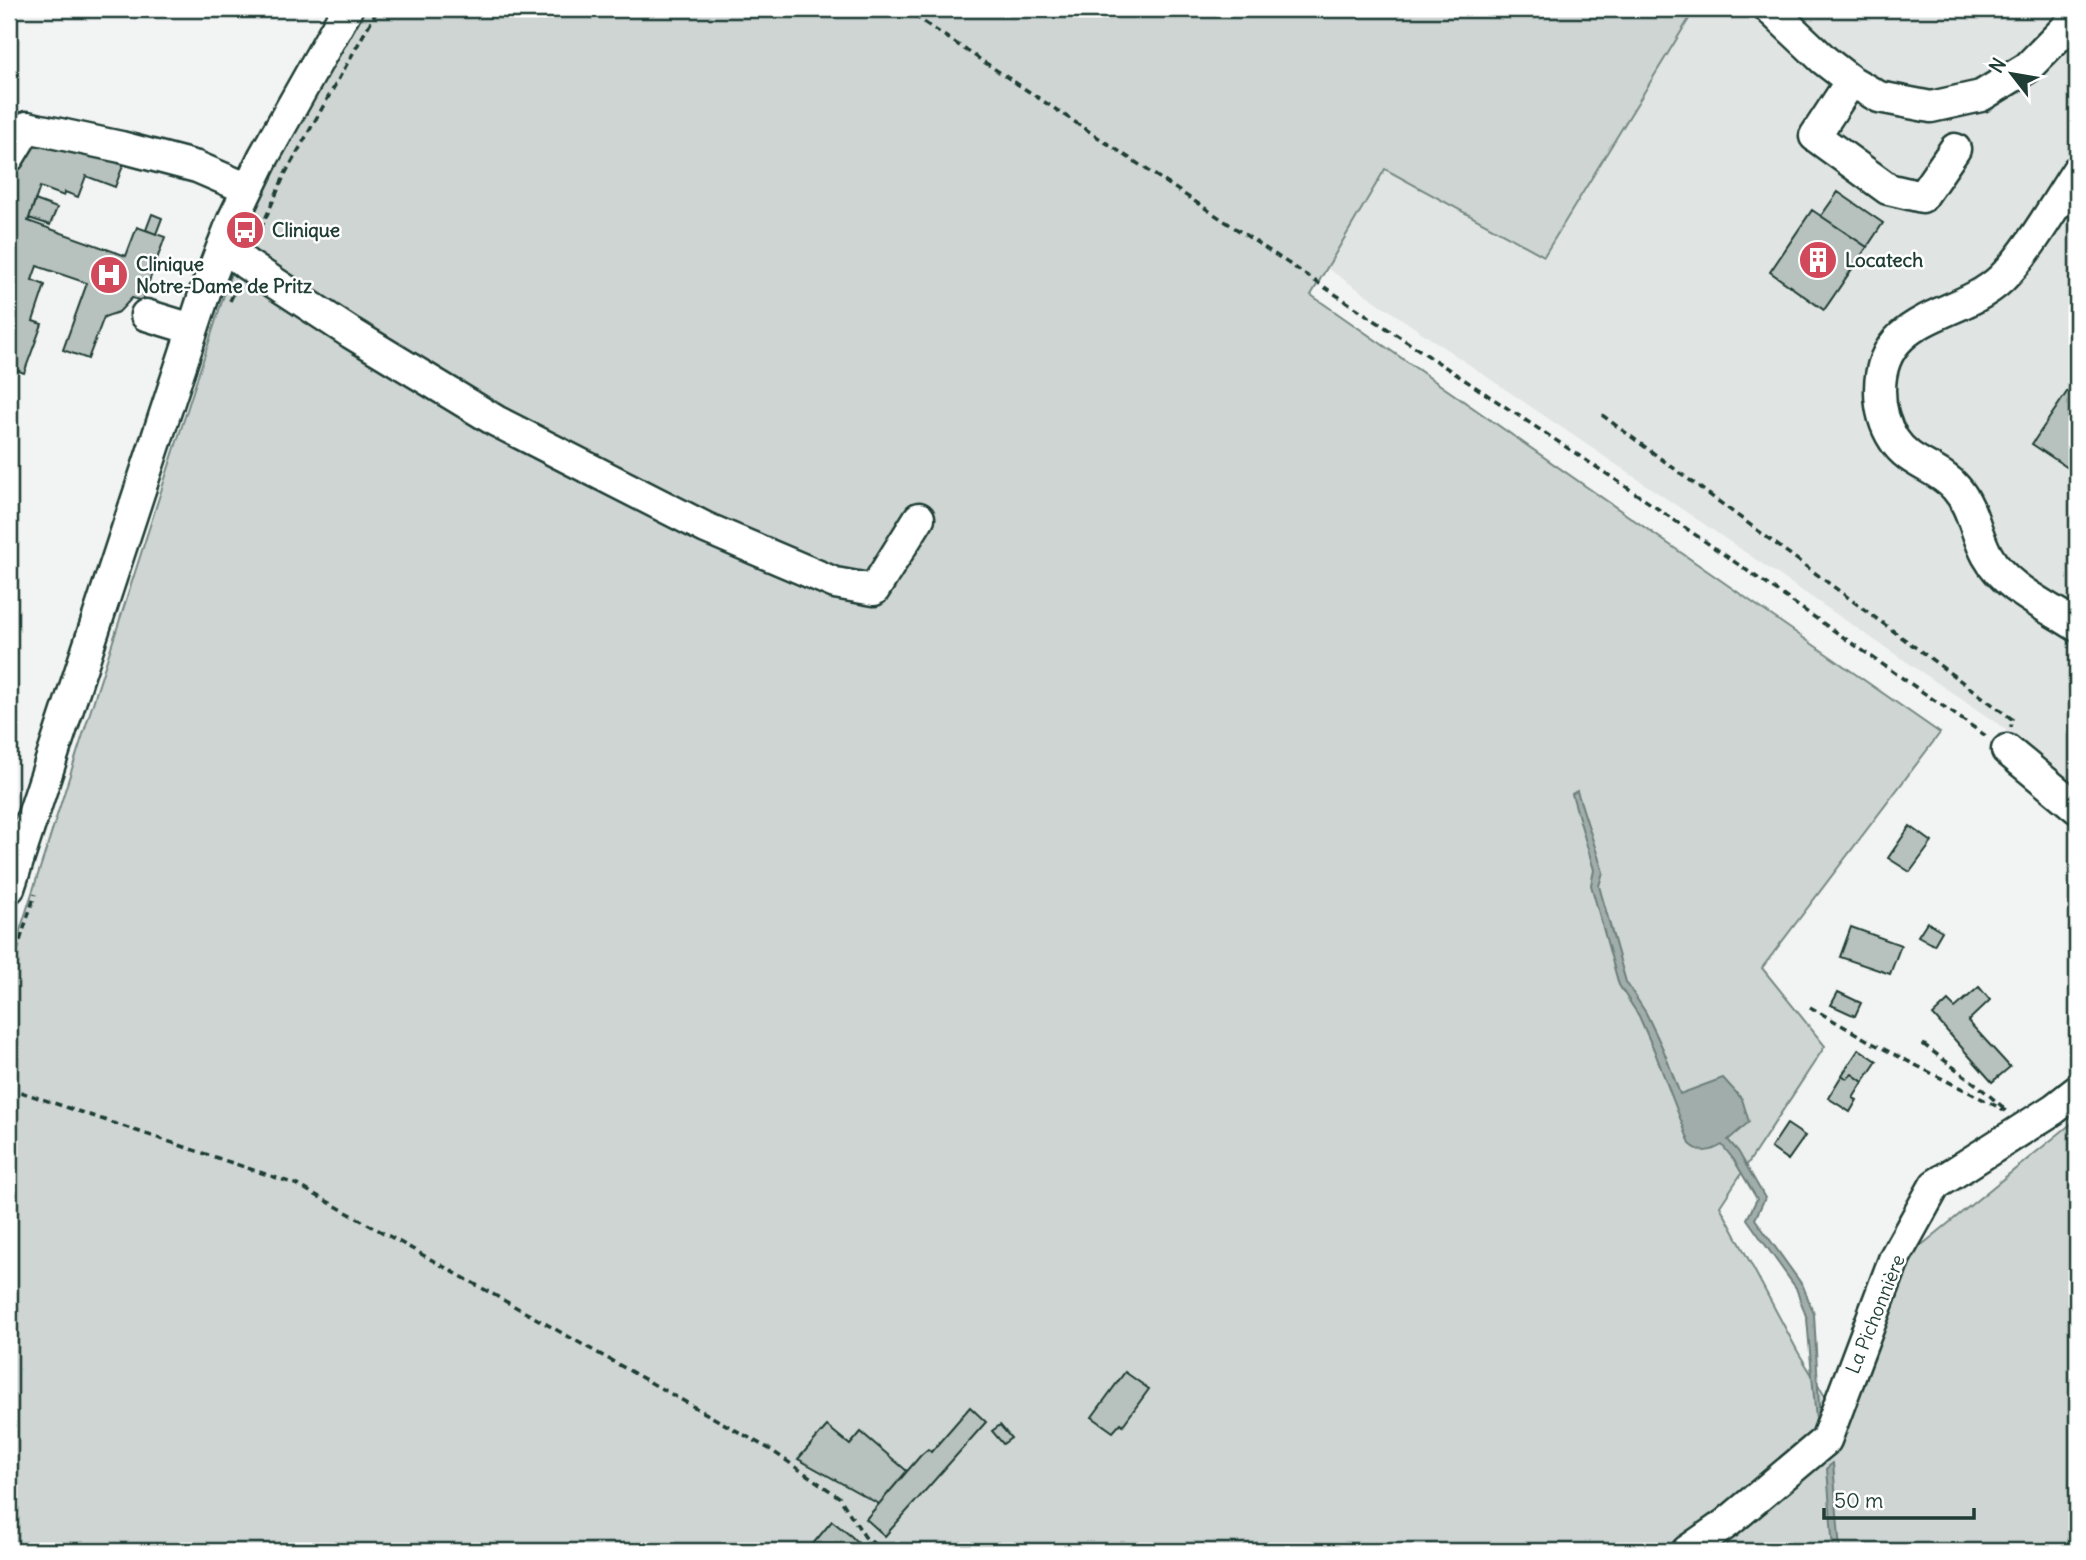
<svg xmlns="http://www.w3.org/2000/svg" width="2086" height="1560" viewBox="0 0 2086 1560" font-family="Delius,sans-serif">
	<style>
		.built { fill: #e0e4e3 }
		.green { fill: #ced5d3; stroke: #768984; stroke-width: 2 }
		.water { fill: #a1adaa; stroke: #6d807b; stroke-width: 2 }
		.building { fill: #b7c1bd; stroke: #1f3d34; stroke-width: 2 }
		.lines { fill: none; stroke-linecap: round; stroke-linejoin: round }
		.minor-casing { stroke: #1f3d34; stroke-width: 35 }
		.path { stroke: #1f3d34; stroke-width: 3.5; stroke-dasharray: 7 5; stroke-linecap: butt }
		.minor { stroke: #fff; stroke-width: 30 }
		.labels { text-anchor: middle; stroke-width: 5; stroke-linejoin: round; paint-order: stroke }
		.poi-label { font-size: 19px; font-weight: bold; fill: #1f3d34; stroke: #fff; text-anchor: start }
		.street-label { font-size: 19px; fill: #1f3d34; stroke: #fff }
	</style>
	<rect width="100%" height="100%" fill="#f2f3f3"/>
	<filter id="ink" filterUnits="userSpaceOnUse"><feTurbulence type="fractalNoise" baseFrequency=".0143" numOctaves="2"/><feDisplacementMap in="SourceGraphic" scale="14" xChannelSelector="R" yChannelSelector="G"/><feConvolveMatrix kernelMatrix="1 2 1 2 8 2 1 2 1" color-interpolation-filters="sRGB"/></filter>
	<g filter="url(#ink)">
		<path class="built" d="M1695,9H2077V820L2004,728L1327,268L1385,169L1544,255Z"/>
		<path class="green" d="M358,9H1695L1544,256L1385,169L1311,295L1940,733L1762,968L1825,1046L1720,1206L1798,1352L1840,1421L1913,1252L2077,1119V1551H9V965L257,192Z"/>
		<path class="water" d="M1577,791L1603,872L1599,886L1626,982L1646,1013L1663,1049L1680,1094L1723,1078L1742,1099L1749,1122L1728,1140L1738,1151L1765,1198L1755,1219L1803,1286L1814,1314L1820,1424L1817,1431L1807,1319L1796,1288L1747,1219L1757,1199L1734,1160L1722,1145C1710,1152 1701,1154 1690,1144L1654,1050L1639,1016L1619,985L1591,885L1594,870L1572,794Z
			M1833,1463L1840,1551H1833L1827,1468Z"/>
		<path class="building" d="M34,138L124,163L115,187L86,176L78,197L65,192L64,196L40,187L28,221L126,256L137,227L165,237L142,301L132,298L119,312L104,317L88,359L63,350L87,283L37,266L32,280L45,285L33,321L42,324L24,373L9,367V184L23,145Z
			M1838,192L1883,223L1867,247L1821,216Z
			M35,200L57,208L50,225L29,218Z
			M1812,210L1867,247L1824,310L1770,272Z
			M152,214L162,218L156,234L146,230Z
			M2077,377V474L2032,444Z
			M1910,826L1932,842L1910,872L1888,858Z
			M1927,922L1942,931L1934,945L1918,936Z
			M1851,927L1901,945L1890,974L1840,957Z
			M1979,987L1990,1000L1968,1021L2010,1067L1992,1082L1933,1015L1948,1001L1955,1008Z
			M1838,992L1861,1003L1855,1016L1831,1005Z
			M1859,1049L1877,1061L1863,1082L1852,1074L1847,1079L1842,1075Z
			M1852,1074L1863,1082L1853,1098L1857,1100L1850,1112L1828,1098L1842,1075L1847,1079Z
			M1787,1124L1805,1136L1788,1160L1771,1148Z
			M1125,1372L1149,1389L1123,1425L1121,1423L1113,1432L1092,1417Z
			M970,1407L986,1422L885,1536L866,1519L921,1455L928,1449L931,1452Z
			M1000,1425L1011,1438L1003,1444L992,1431Z
			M827,1426L850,1445L861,1432L907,1471L879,1504L798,1459Z
			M832,1521L851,1536L866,1551H807Z"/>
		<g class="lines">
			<defs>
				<path id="minor" d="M1770,9L1824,60L1851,81L1879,97L1931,107L1981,96L2027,68L2077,17
					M1851,81L1815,136L1888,189L1922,197L1955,149
					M9,157L27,127L121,147L197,167L248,189
					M2077,171C2056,203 2028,253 2001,279C1959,319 1880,313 1880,390C1880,408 1884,425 1894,440C1909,464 1938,467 1956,488C1973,507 1975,533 1987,555C2005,588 2047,606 2077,626
					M223,245L246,264L351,333L496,421L706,528L835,583L874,590L919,518
					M146,315L192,329
					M2007,750L2077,808
					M9,888L206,289L232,222L264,156L347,9
					M1687,1551L1727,1523L1826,1440L1895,1257L1935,1185L2054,1109L2077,1091"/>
			</defs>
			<use href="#minor" class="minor-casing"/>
			<path class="path" d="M904,9L1622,484L1989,738
				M256,240L285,174L378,9
				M230,301L237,286
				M1602,415L2012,719L2011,727
				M9,975L35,894
				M1810,1007L1874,1044L2006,1111
				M1923,1044L1977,1085L2004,1108
				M9,1088L298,1185L771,1450L839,1497L865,1537L884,1551"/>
			<use href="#minor" class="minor"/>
		</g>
	</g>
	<defs>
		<symbol id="bus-disc" viewBox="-11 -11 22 22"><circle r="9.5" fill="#d1495b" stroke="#fff"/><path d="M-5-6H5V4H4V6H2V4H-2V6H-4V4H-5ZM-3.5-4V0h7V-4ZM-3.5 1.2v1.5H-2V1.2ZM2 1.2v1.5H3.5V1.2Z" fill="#fff"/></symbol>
		<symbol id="building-disc" viewBox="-11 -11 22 22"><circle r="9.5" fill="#d1495b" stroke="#fff"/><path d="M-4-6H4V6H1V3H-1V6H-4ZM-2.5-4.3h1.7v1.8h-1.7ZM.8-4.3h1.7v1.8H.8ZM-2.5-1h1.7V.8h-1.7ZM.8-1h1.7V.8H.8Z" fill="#fff"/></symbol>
		<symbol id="hospital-disc" viewBox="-11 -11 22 22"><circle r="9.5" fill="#d1495b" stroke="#fff"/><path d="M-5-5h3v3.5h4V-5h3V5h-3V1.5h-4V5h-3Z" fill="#fff"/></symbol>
	</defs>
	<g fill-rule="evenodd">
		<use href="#bus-disc" x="223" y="208" width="44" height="44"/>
		<use href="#building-disc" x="1796" y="238" width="44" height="44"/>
		<use href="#hospital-disc" x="87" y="253" width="44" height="44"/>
	</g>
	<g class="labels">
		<g class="poi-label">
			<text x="272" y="237">Clinique</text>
			<text x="1845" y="267">Locatech</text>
			<text x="136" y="271">Clinique<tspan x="136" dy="22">Notre-Dame de Pritz</tspan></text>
		</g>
		<g class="street-label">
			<text transform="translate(1875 1314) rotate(-68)" y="7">La Pichonnière</text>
		</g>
	</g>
	<rect width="2086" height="1560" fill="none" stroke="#fff" stroke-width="35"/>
	<rect x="18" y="18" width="2051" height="1525" fill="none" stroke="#1f3d34" stroke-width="2.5" filter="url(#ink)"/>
	<g transform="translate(2012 74) rotate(301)" stroke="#ffffff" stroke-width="5" paint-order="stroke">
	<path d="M0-5L12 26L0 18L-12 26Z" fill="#1f3d34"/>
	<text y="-10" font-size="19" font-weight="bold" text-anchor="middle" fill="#1f3d34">N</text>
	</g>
	<path d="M1824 1508v10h150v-10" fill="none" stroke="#1f3d34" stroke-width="3.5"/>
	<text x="1834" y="1508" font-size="21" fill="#1f3d34" stroke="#ffffff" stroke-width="5" paint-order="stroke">50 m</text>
</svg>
